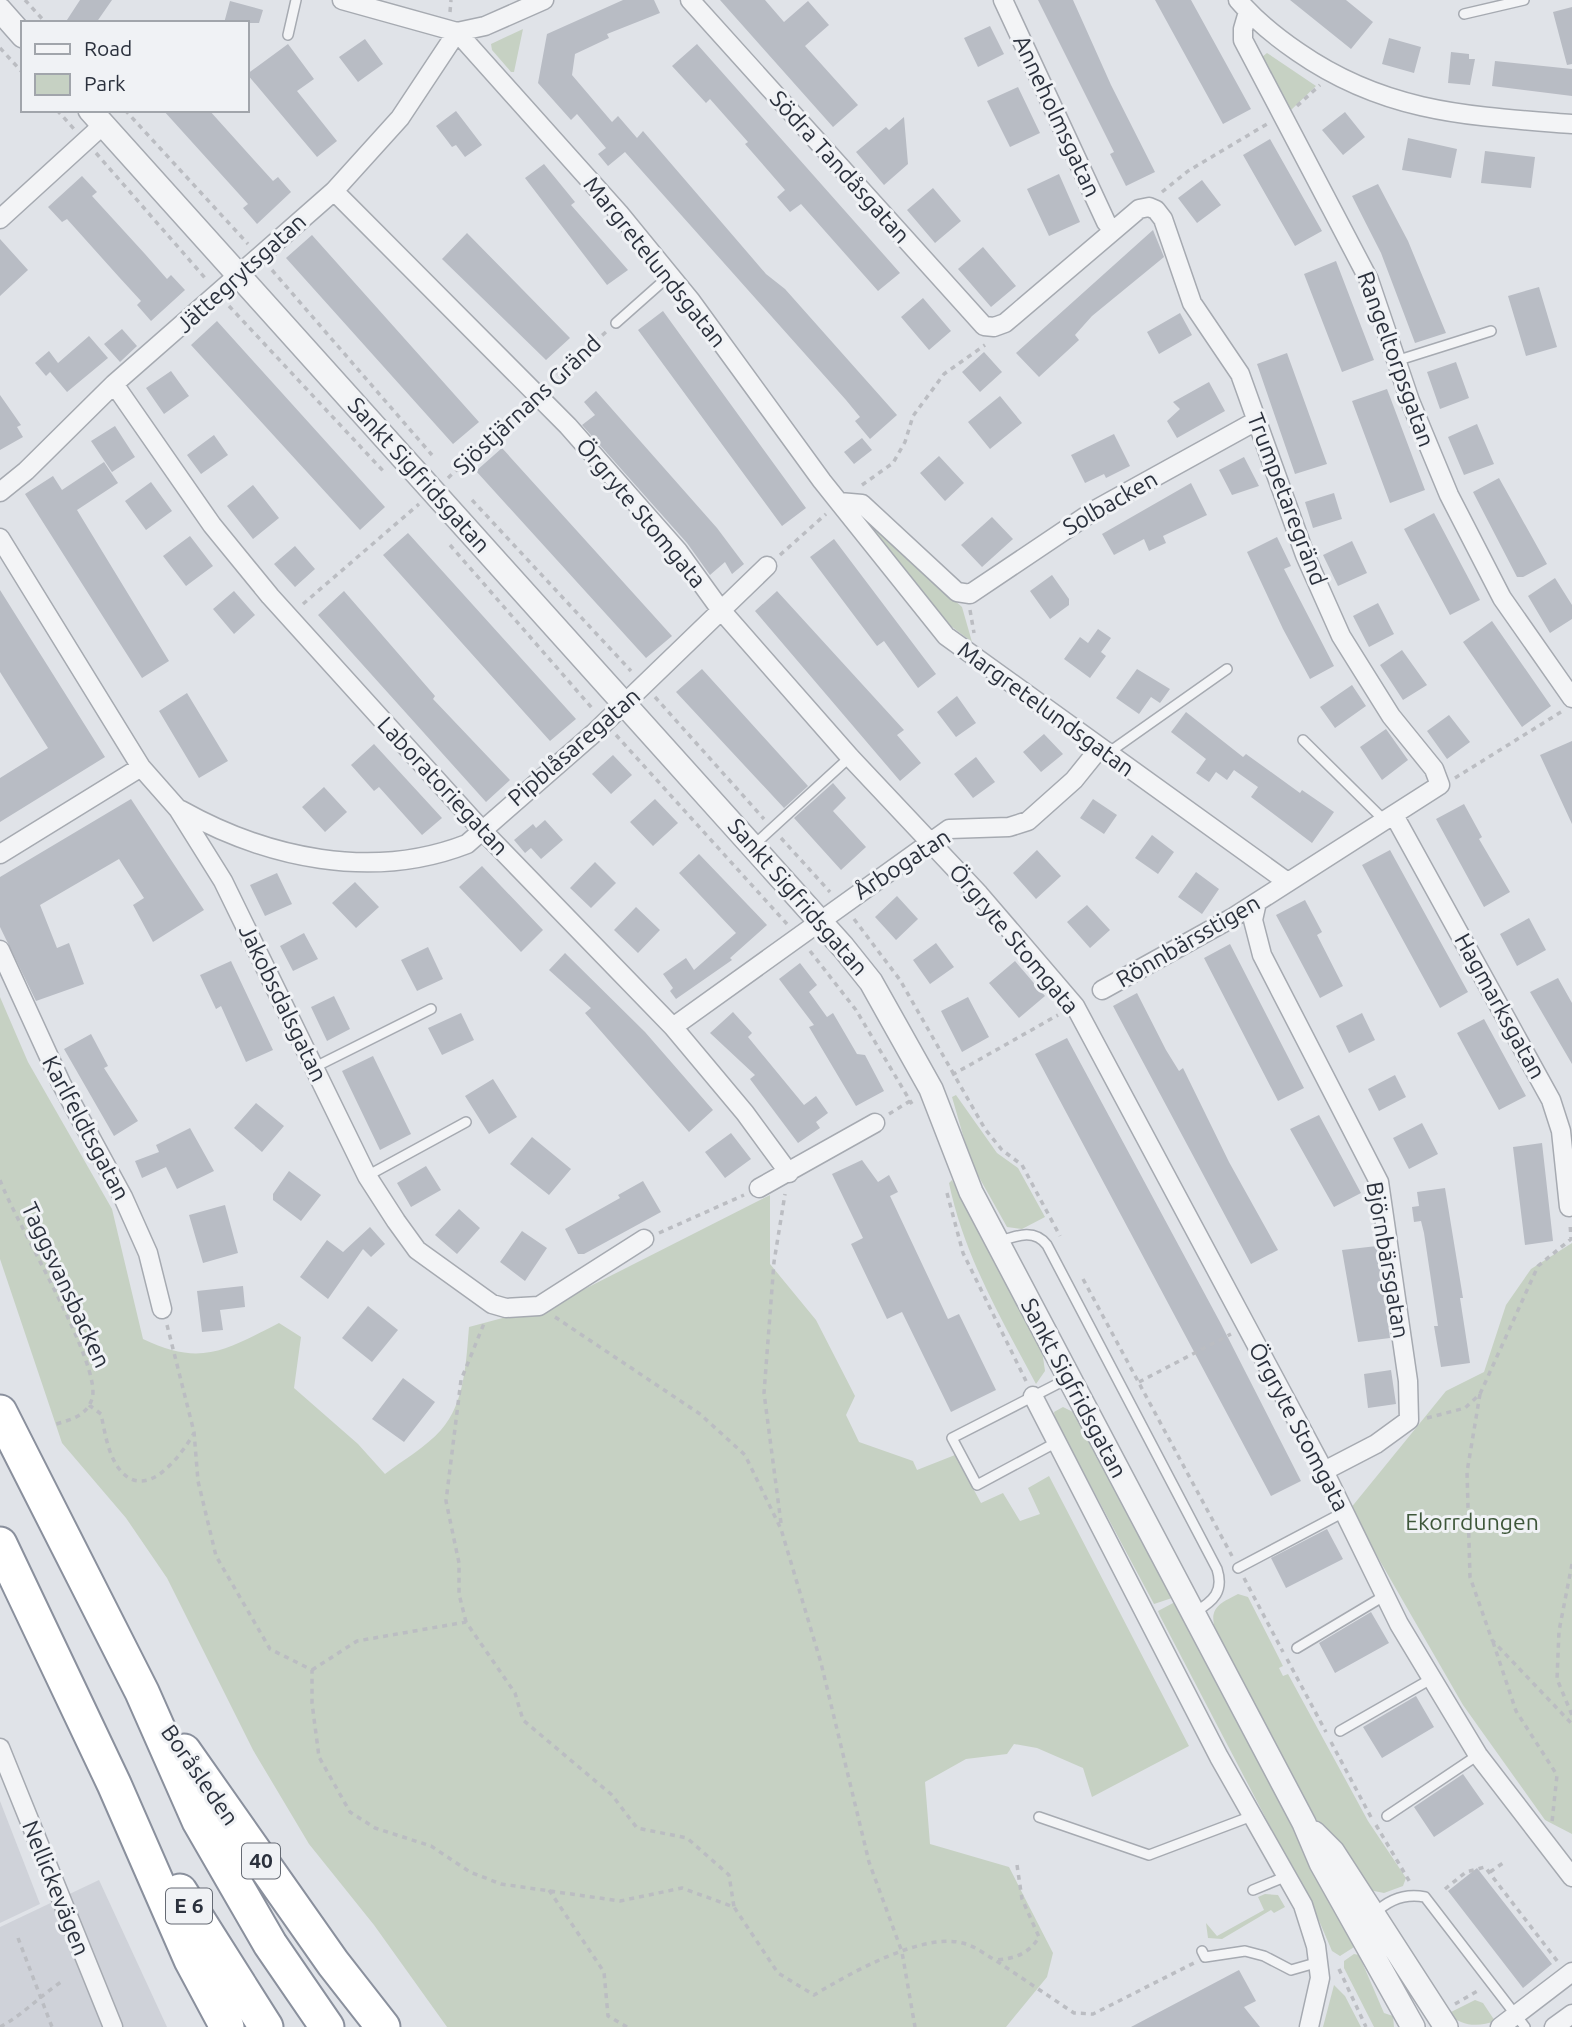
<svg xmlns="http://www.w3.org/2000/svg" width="1572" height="2027" viewBox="0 0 1572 2027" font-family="Ubuntu,sans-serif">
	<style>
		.built { fill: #cfd2d9 }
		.green { fill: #c6d1c3 }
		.building { fill: #b8bcc4 }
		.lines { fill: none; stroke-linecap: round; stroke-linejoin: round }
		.service-casing { stroke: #a6aab1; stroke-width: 12 }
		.minor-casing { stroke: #a6aab1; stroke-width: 21 }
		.tertiary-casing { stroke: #a6aab1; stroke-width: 26 }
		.motorway-casing { stroke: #8a909d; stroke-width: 37 }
		.path { stroke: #bbbdc2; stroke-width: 3.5; stroke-dasharray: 5 5; stroke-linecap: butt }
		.service { stroke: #f3f4f6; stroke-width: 9 }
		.minor { stroke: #f3f4f6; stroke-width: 18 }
		.tertiary { stroke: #f3f4f6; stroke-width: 23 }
		.motorway { stroke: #fff; stroke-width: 33 }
		.labels { text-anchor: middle; stroke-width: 6; stroke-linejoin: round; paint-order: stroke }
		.shield { fill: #f0f2f5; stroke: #666b74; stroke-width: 2 }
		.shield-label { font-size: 21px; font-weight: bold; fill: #2b313d }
		.street-label { font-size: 23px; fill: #2b313d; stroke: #f0f2f5 }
		.park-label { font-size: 23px; fill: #3e573a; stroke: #f0f2f5 }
	</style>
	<rect width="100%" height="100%" fill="#e0e3e8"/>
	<path class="built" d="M0,1801L40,1904L0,1923Z
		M99,1880L167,2027H0V1927Z"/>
	<path class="green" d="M523,29L514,72H511L492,50L491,44Z
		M1267,53L1316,86L1290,111L1262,57Z
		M853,508L962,607L972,642L947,623Z
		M0,997L28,1062L112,1209L143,1339C201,1367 226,1350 279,1323L301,1337L294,1388L358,1444L385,1474C403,1460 426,1447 441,1430C465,1403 466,1362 469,1327L555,1304L770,1195V1264L816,1320L855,1396L846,1415L859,1442L913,1461L917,1470L955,1455L981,1503L1003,1493L1020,1521L1040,1514L1028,1488L1049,1476L1189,1746L1092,1797L1083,1768L1037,1748L1014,1744L1007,1754L966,1759L925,1782L930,1844L1009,1867L1053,1953L1047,1977L1006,2027H447L374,1925L309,1844L253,1750L167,1578L126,1518L62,1443L0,1259Z
		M956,1095L997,1153L1018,1168L1045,1217L1022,1229L1007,1227L971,1163L952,1097Z
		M952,1180L1042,1350L1045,1371L1036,1384C1001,1318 964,1256 949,1183Z
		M1572,1243V1834L1545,1820L1463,1705L1350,1509L1446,1391L1484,1372L1506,1305L1531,1269Z
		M1063,1407L1075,1413L1172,1598L1154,1604L1055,1419L1054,1412Z
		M1238,1594L1248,1597L1283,1666L1279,1668L1283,1676L1288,1674L1368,1821L1406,1878L1403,1886L1384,1893L1369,1890L1319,1824L1234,1670L1214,1625C1210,1606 1223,1602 1238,1594Z
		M1175,1602L1362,1942L1340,1956L1332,1951L1317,1916L1160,1616L1158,1611Z
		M1265,1894L1278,1895L1285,1907L1274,1913L1271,1910L1222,1939L1208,1938L1206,1923L1217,1936L1264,1910L1258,1897Z
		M1354,1954L1359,1955L1384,2013L1393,2016L1394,2027H1374L1344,1968V1961Z
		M1334,1985L1345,1996L1361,2027H1323Z
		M1475,2000L1483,2003L1495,2021C1480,2027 1460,2027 1449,2013Z"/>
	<path class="building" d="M80,0H112L96,23H65Z
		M623,0H654L660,13L607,34L609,38L575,54L572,75L612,122L618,116L637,138L643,131L766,274L785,289L897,415L870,439L855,421L860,417L846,400L625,152L608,166L598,154L606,148L577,114L571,120L538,83L547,34Z
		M720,0H765L784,22L808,1L829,25L805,46L858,105L833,127Z
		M1038,0H1073L1111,85L1155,172L1126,186L1110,154L1114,152Z
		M1155,0H1191L1251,109L1223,124Z
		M1290,0H1346L1373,22L1351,49Z
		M230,1L263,10L259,23H224Z
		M1572,7V64L1567,65L1553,12Z
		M990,26L1004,54L978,67L964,38Z
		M1389,38L1421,47L1414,73L1382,64Z
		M365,39L383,64L358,82L339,57Z
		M288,44L314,79L297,91L337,141L317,157L247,74Z
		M697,44L900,273L878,291L801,204L790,212L777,197L785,190L745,144L748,142L710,99L706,103L672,66Z
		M1451,52L1469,54V59H1475L1470,85L1448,83Z
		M1495,61L1572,69V96L1492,86Z
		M1018,87L1040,133L1010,147L987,101Z
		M163,110H209L273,181L278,177L291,192L257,224L243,208L248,204Z
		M456,111L482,145L465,157L456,145L452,147L436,126Z
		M1345,112L1365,137L1343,155L1322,130Z
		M904,117L908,164L884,185L856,152L886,127L889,130Z
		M1408,138L1457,149L1451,178L1402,170Z
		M1270,139L1322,231L1295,246L1243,155Z
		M1485,151L1535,157L1531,188L1481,183Z
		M544,164L575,202L571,205L628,270L607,285L525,178Z
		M1059,174L1080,222L1049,236L1027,189Z
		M82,176L97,192L92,196L145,254L167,279L171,275L185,290L151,321L137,305L141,301L119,277L67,219L62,222L48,207Z
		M1202,180L1221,205L1197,223L1178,198Z
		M1378,184L1408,241L1446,333L1415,343L1381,253L1352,196Z
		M933,188L961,221L935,243L907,210Z
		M1153,230L1164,257L1092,316L1075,335L1079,340L1039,377L1016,353Z
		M467,233L570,338L546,360L442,259Z
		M312,235L479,422L453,444L286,258Z
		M0,239L28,270L0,296Z
		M983,247L1016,286L991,307L958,269Z
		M1336,261L1374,360L1342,372L1304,274Z
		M1539,287L1557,347L1526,356L1508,296Z
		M923,298L951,331L929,350L901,317Z
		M663,311L806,508L782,526L638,330Z
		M1180,313L1192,335L1159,354L1147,332Z
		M217,321L385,507L360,530L191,345Z
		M122,329L137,346L120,362L104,344Z
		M89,336L108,358L67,392L50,372L46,376L35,363L49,351L58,363Z
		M984,352L1002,372L980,392L962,372Z
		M1287,353L1327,464L1295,474L1257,364Z
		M1456,362L1469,398L1440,409L1427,372Z
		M171,371L189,396L164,414L146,388Z
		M1209,382L1225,411L1177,438L1167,421L1180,409L1173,402Z
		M1387,389L1425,490L1390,503L1352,401Z
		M596,391L717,528L744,564L732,574L725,562L710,575L687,543L582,425L595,415L584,402Z
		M0,395L21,425L17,427L23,437L0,450Z
		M1000,396L1022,423L990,449L968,422Z
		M1477,424L1494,464L1464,475L1448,437Z
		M115,426L135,457L112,472L91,441Z
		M1114,434L1130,466L1106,478L1104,474L1085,483L1071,455Z
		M214,435L228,455L201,474L187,455Z
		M862,438L872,450L854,464L844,452Z
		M502,448L672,636L646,658L476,471Z
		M939,456L964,483L945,501L920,473Z
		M1244,457L1259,486L1232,495L1219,470Z
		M104,462L118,483L77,510L169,661L142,678L25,494L53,476L62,490Z
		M1499,478L1547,564L1523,577H1517L1473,492Z
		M151,482L172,511L146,530L125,501Z
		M1191,483L1207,515L1163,536L1166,543L1149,551L1144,539L1114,555L1102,534Z
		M253,485L279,518L253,539L227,506Z
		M1334,493L1342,519L1313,528L1305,502Z
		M1434,513L1480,600L1450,615L1404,529Z
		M992,517L1013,539L982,567L961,545Z
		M408,533L576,719L550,741L383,555Z
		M190,536L213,566L186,586L163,556Z
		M1277,537L1291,566L1284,569L1334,666L1310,679L1283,629L1247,552Z
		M834,539L936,674L918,688L884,641L877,646L810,557Z
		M1352,541L1367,573L1338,586L1323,555Z
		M295,546L315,569L295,587L274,564Z
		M1052,575L1069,599V605L1050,619L1030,591Z
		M1555,578L1572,605V619L1550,633L1528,596Z
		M0,590L105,757L0,822V778L48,748L0,672Z
		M234,591L255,615L234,634L213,609Z
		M344,591L435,696L433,699L510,780L486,802L318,615Z
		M777,591L904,730L897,735L921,763L900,781L755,611Z
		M1378,603L1394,634L1369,647L1353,616Z
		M1492,621L1551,706L1522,727L1463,642Z
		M1098,629L1111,638L1101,652L1106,656L1090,678L1064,659L1080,637L1088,643Z
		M1402,650L1427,685L1403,700L1380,665Z
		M702,669L808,786L784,808L676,692Z
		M1137,669L1170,689L1160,703L1151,697L1139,714L1116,698Z
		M1352,685L1366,706L1335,728L1320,707Z
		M187,693L228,761L199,778L159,711Z
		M957,696L976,723L956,737L937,712Z
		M1186,712L1243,757L1246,754L1300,793L1302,790L1334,812L1312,843L1251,797L1258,787L1234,770L1227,780L1216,772L1209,782L1196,773L1206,759L1171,732Z
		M1449,715L1470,742L1447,759L1427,731Z
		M1386,729L1408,760L1382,780L1360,747Z
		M1044,734L1063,754L1041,772L1023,752Z
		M1572,741V824L1540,755Z
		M374,744L442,818L422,835L379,787L374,791L351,765Z
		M613,755L632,775L611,794L592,774Z
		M976,757L995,782L973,798L954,774Z
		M833,783L846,798L833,811L866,847L841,870L794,818Z
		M324,787L347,812L325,832L302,807Z
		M131,799L204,910L153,942L133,905L144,898L119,859L40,905L57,948L69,943L84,984L36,1001L0,927V877Z
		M655,799L678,823L653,846L630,822Z
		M1093,799L1117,815L1104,834L1080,818Z
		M1464,804L1482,837L1479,839L1510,892L1484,907L1436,819Z
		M545,820L563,840L541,859L531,848L525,853L514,840L533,824L536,828Z
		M1152,835L1174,852L1158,874L1135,858Z
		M1037,850L1061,876L1036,899L1013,873Z
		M1390,850L1468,992L1440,1008L1362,865Z
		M699,854L767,925L730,958L732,960L676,999L670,991L673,988L663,974L686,958L694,970L736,933L679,873Z
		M595,862L616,883L591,908L570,888Z
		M482,866L543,930L521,952L459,887Z
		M1196,872L1219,889L1202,914L1178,897Z
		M277,873L292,904L265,916L250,885Z
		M355,882L379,907L356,928L332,903Z
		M897,896L918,919L896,940L875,917Z
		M1305,900L1322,932L1317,935L1343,986L1320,998L1276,915Z
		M1087,905L1110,930L1090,948L1067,922Z
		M636,907L660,930L638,953L614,930Z
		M1529,918L1546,950L1517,966L1500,934Z
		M304,933L318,959L293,971L280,946Z
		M936,943L954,967L930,984L913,960Z
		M1230,944L1304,1088L1278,1101L1204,958Z
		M428,947L443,979L417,991L401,960Z
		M565,953L645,1032L713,1110L689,1132L585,1013L591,1008L549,970Z
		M231,961L273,1050L246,1062L221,1006L216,1009L200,975Z
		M1015,961L1045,996L1019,1018L989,983Z
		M800,963L817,985L809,992L827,1017L833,1013L857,1054L865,1055L884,1091L856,1106L809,1027L814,1025L779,979Z
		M1558,978L1572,1003V1064L1530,992Z
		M1137,993L1166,1050L1179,1071L1183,1068L1229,1162L1278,1250L1251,1264L1113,1006Z
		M334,996L350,1029L327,1041L311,1007Z
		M968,997L989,1037L962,1052L941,1011Z
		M733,1012L752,1033L748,1037L804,1105L816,1096L828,1113L816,1122L820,1128L798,1143L750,1079L755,1075L710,1033Z
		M461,1013L474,1040L442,1055L428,1028Z
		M1362,1013L1375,1040L1349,1053L1336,1026Z
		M1484,1019L1526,1096L1499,1110L1457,1033Z
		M91,1034L108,1066L104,1068L138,1121L114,1136L64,1049Z
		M1067,1038L1221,1324L1301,1481L1271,1496L1035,1054Z
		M373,1056L411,1134L380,1150L342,1071Z
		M1395,1075L1406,1097L1379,1111L1368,1089Z
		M493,1079L517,1117L489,1134L465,1096Z
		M256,1103L284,1126L262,1152L234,1128Z
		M1319,1115L1361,1193L1334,1207L1290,1129Z
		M1422,1123L1438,1154L1409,1169L1393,1138Z
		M190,1128L214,1171L177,1189L166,1167L142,1178L135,1161L159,1152L156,1145Z
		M731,1133L751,1159L725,1178L705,1152Z
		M532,1137L571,1169L549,1195L510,1164Z
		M1542,1143L1553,1241L1525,1245L1513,1147Z
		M862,1160L878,1182L889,1175L898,1192L890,1196L948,1319L959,1314L996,1390L951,1412L902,1312L887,1319L851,1244L863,1238L832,1174Z
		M426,1166L441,1190L411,1207L397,1183Z
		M289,1171L321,1195L301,1221L273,1200V1194Z
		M643,1181L661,1212L584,1254H578L565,1229L620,1198L618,1195Z
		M1445,1188L1463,1298H1460L1470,1363L1441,1367L1434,1326H1438L1424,1233L1421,1221L1414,1222L1412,1207L1419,1206L1417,1192Z
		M225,1205L238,1253L203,1263L189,1215Z
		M459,1209L480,1228L457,1254L435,1235Z
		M370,1227L385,1244L371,1257L363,1249L328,1299L300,1277L327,1240L343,1252Z
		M522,1231L547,1248L525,1281L500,1262Z
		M1377,1246L1390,1338L1358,1342L1342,1250Z
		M243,1286L245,1307L220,1310L223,1330L202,1332L197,1291Z
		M368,1306L398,1330L372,1362L342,1338Z
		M1391,1370L1396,1404L1368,1408L1364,1374Z
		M403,1378L435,1402L404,1442L372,1419Z
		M1327,1529L1343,1559L1286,1588L1271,1558Z
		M1371,1612L1389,1643L1335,1673L1319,1643Z
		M1416,1696L1434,1727L1382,1758L1363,1727Z
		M1463,1774L1484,1804L1434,1837L1414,1807Z
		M1477,1868L1552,1964L1523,1988L1448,1891Z
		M1239,1970L1256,2001L1244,2007L1260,2027H1131Z"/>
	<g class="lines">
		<defs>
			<path id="service" d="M1464,14L1524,0
				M288,35L296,0
				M616,323L669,276
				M1399,360L1491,331
				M1303,740L1385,821
				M1108,753L1227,669
				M754,845L850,757
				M315,1067L431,1009
				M367,1176L466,1122
				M998,1242C1016,1236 1034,1228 1047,1245L1217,1569C1224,1591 1214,1601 1195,1612
				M1057,1442L977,1485L952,1438L1067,1379
				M1238,1568L1344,1512
				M1297,1648L1384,1596
				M1340,1731L1431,1679
				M1387,1816L1478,1755
				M1039,1817L1149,1855L1252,1816
				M1253,1890L1287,1876
				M1374,1914C1388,1900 1405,1893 1425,1897L1525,2027
				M1202,1951L1205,1957L1245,1951L1264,1956L1291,1970L1319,1962"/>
			<path id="minor" d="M342,0L457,32L485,26L544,0
				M690,0L984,326L994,327L1005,323L1139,209L1149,207L1156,210L1163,219L1192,303L1240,374L1305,555L1341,636L1391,716L1434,769L1440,785L1232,918L1102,990
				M1003,0L1106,222L1113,231
				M1238,0C1255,20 1276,37 1298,52C1386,113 1469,116 1572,124
				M1248,12L1243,29V40L1369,280L1410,401L1449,495L1502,598L1572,698
				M457,32L619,213L691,301L822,481L946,636L1286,881
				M334,191L568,426L678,551L720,609L850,757L979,894L1075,1006L1324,1471L1399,1624L1478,1755L1572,1877
				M0,219L103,125
				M114,384L212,525L270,596L481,829L673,1027L745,1113L789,1173
				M0,492L26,471L114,384L334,191L400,118L457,32
				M839,502L862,504L957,592L970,594L1095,510L1256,421
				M0,538L141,767L178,809L223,881L367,1176L396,1221L417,1250L492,1304L506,1308L539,1306L644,1239
				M181,810C267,858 372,881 467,844L594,733L767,566
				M1395,817L1551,1100L1561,1131L1569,1207
				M0,854L141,767
				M1257,902L1253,920L1262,955L1379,1182L1408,1381L1409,1420L1376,1444L1324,1471
				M0,950L61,1083L123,1197L148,1253L162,1309
				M673,1027L949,829L1009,827L1028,821L1074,780L1099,749
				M759,1188L875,1123
				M1033,1396L1219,1757L1303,1905L1316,1946L1320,1978L1309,2027
				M0,1748L113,2027
				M1500,2027L1572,1972
				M1554,2027L1572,2014"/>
			<path id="tertiary" d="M0,10L23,36
				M90,110L843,947L871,982L931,1089L971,1192L1304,1823L1321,1863L1413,2027
				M1314,1833L1333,1852L1446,2027"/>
			<path id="motorway" d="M0,1412L142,1692L199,1821L270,1944L327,2027
				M0,1544L114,1784L191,1960L227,2027
				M184,1751L333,1963L383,2027
				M180,1891L266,2027"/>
		</defs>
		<use href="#service" class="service-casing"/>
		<use href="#minor" class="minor-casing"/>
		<use href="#tertiary" class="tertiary-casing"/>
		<use href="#motorway" class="motorway-casing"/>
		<path class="path" d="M25,0L46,23
			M450,12L451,0
			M0,48L23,73
			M1297,106L1320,85
			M57,110L74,129
			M125,110L248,244
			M96,153L206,279
			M1162,192L1188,171L1267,124
			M272,270L432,455
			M229,306L386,474
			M550,382L607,331
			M448,478L524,406
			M862,485L893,463L905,442L913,416L944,374L985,345
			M472,500L631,671
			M450,545L592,708
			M780,555L826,514
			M303,604L419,504
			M970,610L974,633
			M655,697L764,819
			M616,735L787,924
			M1455,778L1561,712
			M781,838L830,892
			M854,919L900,980L985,1129L1002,1150L1022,1165L1060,1236
			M810,951L856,1010L912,1104
			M952,1075L1058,1015
			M889,1114L910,1101
			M0,1180C15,1222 103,1365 92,1399C86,1417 69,1420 53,1425
			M947,1193L963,1253L1026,1381
			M659,1233L744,1195
			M1083,1279L1232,1556
			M555,1317L700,1414L745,1455L781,1529L821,1663L869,1862L902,1952L915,2027
			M167,1325L194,1432L198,1481L216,1556L270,1649L312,1670V1703L319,1757L350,1812L375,1828L431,1846L470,1872L501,1884L620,1901L682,1888L734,1907L778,1973L814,1995C849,1974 925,1930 966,1944C976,1947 986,1955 995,1960
			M1139,1382L1231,1334
			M1480,1394L1467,1472L1470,1577L1492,1640L1572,1724
			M89,1405L101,1414C105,1433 108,1455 120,1470C147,1503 182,1454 194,1433
			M1427,1418L1465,1408L1480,1394L1538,1266L1571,1239L1570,1223
			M781,1523L764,1393L774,1262L785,1194
			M1572,1564L1559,1631L1557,1679L1572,1715
			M1244,1578L1283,1652
			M466,1622L459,1594V1563L446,1501L461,1380L485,1321
			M1493,1642L1516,1711L1557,1775L1552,1822
			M1287,1659L1326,1732
			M312,1670L357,1641L466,1622L515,1693L523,1720L612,1795L637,1828L687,1838L729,1875L734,1907
			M1331,1742L1372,1819
			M1376,1825L1411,1884
			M1017,1865L1022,1899L1039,1937C1029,1954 1014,1959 995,1960L1074,2013L1093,2014L1194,1963
			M1490,1872L1503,1863
			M1445,1889L1466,1872L1485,1867L1558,1962
			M549,1890L604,1972L608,2016L627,2027
			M18,1938L52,2027
			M1339,1969L1366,2027
			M1455,2004L1479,1990
			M0,2027C24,2014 41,1995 64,1980"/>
		<use href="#service" class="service"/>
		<use href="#minor" class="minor"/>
		<use href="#tertiary" class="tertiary"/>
		<use href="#motorway" class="motorway"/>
	</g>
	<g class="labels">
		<g class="shield">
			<rect x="242" y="1843.5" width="38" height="35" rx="5"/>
			<rect x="166" y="1888.5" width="46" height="35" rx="5"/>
		</g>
		<g class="shield-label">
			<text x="261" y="1868">40</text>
			<text x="189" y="1913">E 6</text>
		</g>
		<g class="street-label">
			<text transform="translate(1057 116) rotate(65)" y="8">Anneholmsgatan</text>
			<text transform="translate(840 167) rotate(48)" y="8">Södra Tandåsgatan</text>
			<text transform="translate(655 262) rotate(51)" y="8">Margretelundsgatan</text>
			<text transform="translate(241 273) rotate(-42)" y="8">Jättegrytsgatan</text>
			<text transform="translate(1396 359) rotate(70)" y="8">Rangeltorpsgatan</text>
			<text transform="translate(527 405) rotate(-43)" y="8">Sjöstjärnans Gränd</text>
			<text transform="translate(419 475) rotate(48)" y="8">Sankt Sigfridsgatan</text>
			<text transform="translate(1287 499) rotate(69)" y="8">Trumpetaregränd</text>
			<text transform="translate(1110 503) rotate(-30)" y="8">Solbacken</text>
			<text transform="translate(641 513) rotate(50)" y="8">Örgryte Stomgata</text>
			<text transform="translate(1046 709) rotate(36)" y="8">Margretelundsgatan</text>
			<text transform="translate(574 747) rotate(-41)" y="8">Pipblåsaregatan</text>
			<text transform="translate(443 786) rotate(47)" y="8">Laboratoriegatan</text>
			<text transform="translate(902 864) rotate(-33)" y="8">Årbogatan</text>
			<text transform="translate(798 897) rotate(49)" y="8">Sankt Sigfridsgatan</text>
			<text transform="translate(1014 939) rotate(50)" y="8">Örgryte Stomgata</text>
			<text transform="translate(1188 941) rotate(-30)" y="8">Rönnbärsstigen</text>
			<text transform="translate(283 1003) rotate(64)" y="8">Jakobsdalsgatan</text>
			<text transform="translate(1500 1006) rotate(61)" y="8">Hagmarksgatan</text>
			<text transform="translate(86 1128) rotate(62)" y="8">Karlfeldtsgatan</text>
			<text transform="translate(1388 1260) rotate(80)" y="8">Björnbärsgatan</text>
			<text transform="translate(66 1285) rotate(65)" y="8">Taggsvansbacken</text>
			<text transform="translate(1074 1388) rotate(62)" y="8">Sankt Sigfridsgatan</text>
			<text transform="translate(1299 1427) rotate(62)" y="8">Örgryte Stomgata</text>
			<text transform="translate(200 1775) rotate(55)" y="8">Boråsleden</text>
			<text transform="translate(56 1888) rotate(68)" y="8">Nellickevägen</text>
		</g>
		<g class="park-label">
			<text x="1472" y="1530">Ekorrdungen</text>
		</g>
	</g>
	<rect x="21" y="21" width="228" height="91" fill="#f0f2f5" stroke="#a1a5ab" stroke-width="2"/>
	<rect x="35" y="44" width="35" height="10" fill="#f3f4f6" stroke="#a1a5ab" stroke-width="2"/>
	<text x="84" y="56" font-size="21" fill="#2b313d">Road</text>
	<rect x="35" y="74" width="35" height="21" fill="#c6d1c3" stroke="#a1a5ab" stroke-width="2"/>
	<text x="84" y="91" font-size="21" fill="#2b313d">Park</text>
</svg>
